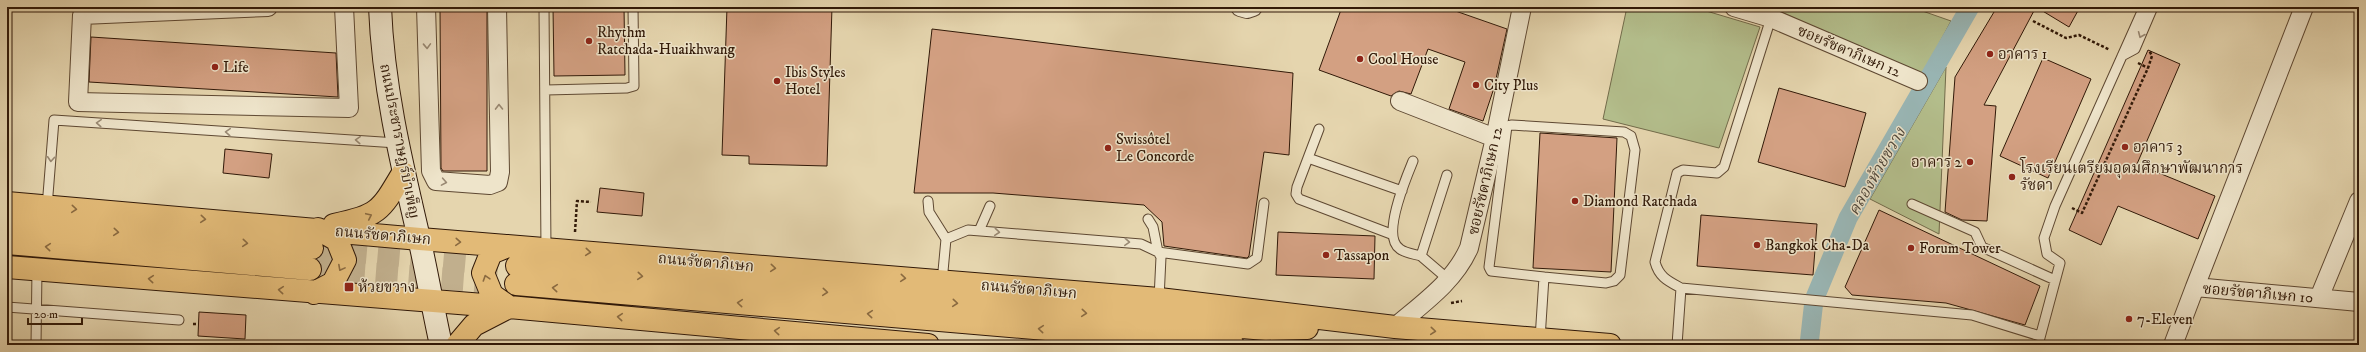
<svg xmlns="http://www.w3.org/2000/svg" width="2366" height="352" viewBox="0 0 2366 352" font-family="'IM FELL DW Pica','Noto Serif Thai',serif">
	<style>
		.green { fill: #b3bd8b; stroke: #726b4a }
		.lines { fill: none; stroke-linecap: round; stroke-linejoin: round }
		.canal { stroke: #99b6b5; stroke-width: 19 }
		.building { fill: #d3a082; stroke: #311908 }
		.primary-tunnel { stroke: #c1af8d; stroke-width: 22; stroke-dasharray: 22 11; stroke-linecap: butt }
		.service-casing { stroke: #5e4832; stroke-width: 11 }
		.minor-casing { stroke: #5e4832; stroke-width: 20 }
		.secondary-casing { stroke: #311908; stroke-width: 24 }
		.primary-casing { stroke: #311908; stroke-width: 24 }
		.path { stroke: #311908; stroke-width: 2.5; stroke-dasharray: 3 2; stroke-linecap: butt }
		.service { stroke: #eee4ca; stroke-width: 9 }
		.minor { stroke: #eee4ca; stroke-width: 18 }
		.secondary { stroke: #eee4ca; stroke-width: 22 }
		.primary { stroke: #e2ba77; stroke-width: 22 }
		.oneway { stroke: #998973 }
		.oneway2 { stroke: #8a6a40 }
		.poi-dot { fill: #8f2418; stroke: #eee4ca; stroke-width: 1.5 }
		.labels { text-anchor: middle; stroke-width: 3; stroke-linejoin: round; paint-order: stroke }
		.poi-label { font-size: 15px; fill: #311908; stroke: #eee4ca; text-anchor: start }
		.street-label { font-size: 15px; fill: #311908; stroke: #eee4ca }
		.water-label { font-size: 16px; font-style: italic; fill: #50483c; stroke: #eee4ca }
	</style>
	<rect width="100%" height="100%" fill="#e5d5ae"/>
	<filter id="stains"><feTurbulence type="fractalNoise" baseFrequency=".005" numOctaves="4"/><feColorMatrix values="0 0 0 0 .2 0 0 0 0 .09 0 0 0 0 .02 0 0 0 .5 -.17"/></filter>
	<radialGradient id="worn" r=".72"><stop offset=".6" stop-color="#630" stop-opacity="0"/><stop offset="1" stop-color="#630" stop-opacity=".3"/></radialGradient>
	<path class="green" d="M1627,7H1693L1760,27L1719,148L1603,119Z
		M1770,7H1911L1951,21L1922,76Z
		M1946,67L1939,234L1870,199Z"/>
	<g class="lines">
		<path class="canal" d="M1809,345L1814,300L1848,218L1970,7"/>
	</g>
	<path class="building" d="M440,7H487V171H443L441,168Z
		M553,7H624L625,75L554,76Z
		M727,7H832L827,166L749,164V156L722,155Z
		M1342,7H1444L1507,29L1494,88L1483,121L1449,109L1465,62L1428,49L1411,94L1399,91L1391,96L1319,70Z
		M1997,7H2080L2069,27L2036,7L1984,105L1996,106L1987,221L1962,220L1945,212L1955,77Z
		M932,29L1293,73L1289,155L1264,152L1249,256L1247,258L1164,246L1162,222L1144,205L993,193H914Z
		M91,37L336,53L338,97L89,82Z
		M2148,50L2180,64L2137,164L2215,196L2198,239L2118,206L2101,245L2069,230Z
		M2043,58L2091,79L2048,178L2000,156Z
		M1779,88L1866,113L1845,187L1758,162Z
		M1540,133L1617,138L1611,272L1533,268Z
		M225,149L272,154L269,178L223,173Z
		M600,188L644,193L642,216L597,212Z
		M1879,210L2040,286L2025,325L1946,303L1852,295L1845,287Z
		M1701,215L1817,224L1813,275L1697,266Z
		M1278,232L1375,236L1374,279L1276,275Z
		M199,312L246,315L245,339L198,336Z"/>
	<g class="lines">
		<path class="primary-tunnel" d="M312,248L517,266
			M310,269L516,284"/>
		<defs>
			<path id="service" d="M544,7L546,249
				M2122,56L2135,49L2153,7
				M546,90L627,88L634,86L633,7
				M1319,129L1297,187L1296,194L1299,199L1391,234
				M1308,158L1402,191
				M1413,161C1406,178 1381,237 1400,249C1405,253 1414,254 1421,256
				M1447,175L1421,256L1449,280
				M928,201L929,212L946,239L942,282
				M1912,204L1975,232L1982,247L2055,280
				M47,207L54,120L397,143
				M1148,219L1153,227L1158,252L1248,264L1257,258L1264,203
				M979,231L990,206
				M946,239L968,230L1141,244L1158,252L1161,257L1159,299
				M1681,288L1972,315L2040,336
				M7,307L179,320
				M1540,339L1544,277L1606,283L1614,281L1620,275L1635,150L1631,136L1624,132L1512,125L1507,126L1489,267L1491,271L1544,277
				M36,345L37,269
				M1677,345L1681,288C1668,281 1659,277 1655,262L1677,173L1683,170L1717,173L1724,167L1771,18
				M2038,345L2060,263L2047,254L2044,238L2055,206L2144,7"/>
			<path id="minor" d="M268,7L82,15L78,102L349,108L344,7
				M426,7L431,171L436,181L490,185L498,182L500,172L497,7
				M1240,7L1247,9L1253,7
				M1734,7L1771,18L1918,81
				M1400,101L1495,138
				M2195,287L2304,7
				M2319,298L2359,201
				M1395,327C1423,303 1454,282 1469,248L1495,138L1522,7
				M2173,345L2195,287L2359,302"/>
			<path id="secondary" d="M380,7C383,86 401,161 419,238C427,273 433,309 441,345"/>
			<path id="primary" d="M7,203L420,239L1159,299L1395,327L1610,345
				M7,223L312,248
				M334,225C379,215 380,212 403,173
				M7,243L310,269
				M508,246L491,253L483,273L492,295L509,307
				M517,266L1266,329L1307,328
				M7,267L509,307L928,345
				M516,284L1233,345
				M314,293L333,283L345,260L337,240L318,229
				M457,345L474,325L509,307"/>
		</defs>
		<use href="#service" class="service-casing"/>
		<use href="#minor" class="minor-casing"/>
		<use href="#secondary" class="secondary-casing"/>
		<use href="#primary" class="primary-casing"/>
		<path class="path" d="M2033,21L2066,38L2079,35L2110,50
			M2138,63L2148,68
			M2072,208L2082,213L2148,68L2152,56L2149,50
			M575,232L577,201L591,202
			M1451,303L1462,301
			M193,324H198"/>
		<use href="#service" class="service"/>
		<use href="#minor" class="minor"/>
		<use href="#secondary" class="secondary"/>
		<use href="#primary" class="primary"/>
	</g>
	<defs><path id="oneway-chevron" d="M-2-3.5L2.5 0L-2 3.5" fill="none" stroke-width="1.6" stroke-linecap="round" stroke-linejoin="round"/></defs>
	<g class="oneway">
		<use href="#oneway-chevron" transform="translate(2141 35) rotate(113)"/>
		<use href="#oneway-chevron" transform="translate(427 46) rotate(88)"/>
		<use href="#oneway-chevron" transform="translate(499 107) rotate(-91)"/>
		<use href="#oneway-chevron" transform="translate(99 123) rotate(-176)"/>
		<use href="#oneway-chevron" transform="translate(228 132) rotate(-176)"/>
		<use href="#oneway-chevron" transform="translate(358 140) rotate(-176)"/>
		<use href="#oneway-chevron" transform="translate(51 159) rotate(94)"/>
		<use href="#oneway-chevron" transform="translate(444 182) rotate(10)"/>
		<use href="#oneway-chevron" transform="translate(997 232) rotate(5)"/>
		<use href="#oneway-chevron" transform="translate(1127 242) rotate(4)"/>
	</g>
	<g class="oneway2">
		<use href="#oneway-chevron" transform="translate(74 209) rotate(5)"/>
		<use href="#oneway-chevron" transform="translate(369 216) rotate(-25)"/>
		<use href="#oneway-chevron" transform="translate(203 219) rotate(5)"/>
		<use href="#oneway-chevron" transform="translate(116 232) rotate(5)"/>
		<use href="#oneway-chevron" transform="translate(458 242) rotate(4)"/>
		<use href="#oneway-chevron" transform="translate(245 243) rotate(5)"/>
		<use href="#oneway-chevron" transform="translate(48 247) rotate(-175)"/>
		<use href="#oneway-chevron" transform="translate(588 252) rotate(5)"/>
		<use href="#oneway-chevron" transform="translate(341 268) rotate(118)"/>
		<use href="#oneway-chevron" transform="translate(773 268) rotate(5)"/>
		<use href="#oneway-chevron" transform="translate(640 276) rotate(5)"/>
		<use href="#oneway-chevron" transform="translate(486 278) rotate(-108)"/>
		<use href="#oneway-chevron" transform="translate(903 278) rotate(5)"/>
		<use href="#oneway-chevron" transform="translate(151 279) rotate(-175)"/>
		<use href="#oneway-chevron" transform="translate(555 288) rotate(-175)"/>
		<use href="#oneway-chevron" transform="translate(281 290) rotate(-175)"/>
		<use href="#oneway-chevron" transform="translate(825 292) rotate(5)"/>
		<use href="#oneway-chevron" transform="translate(740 303) rotate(-175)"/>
		<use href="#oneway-chevron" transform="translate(955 303) rotate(5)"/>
		<use href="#oneway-chevron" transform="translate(1084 313) rotate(5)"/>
		<use href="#oneway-chevron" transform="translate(870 314) rotate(-175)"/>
		<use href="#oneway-chevron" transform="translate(620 317) rotate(-175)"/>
		<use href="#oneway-chevron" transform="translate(1041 329) rotate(-175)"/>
		<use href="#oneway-chevron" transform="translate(777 331) rotate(-175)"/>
		<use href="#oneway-chevron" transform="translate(1433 331) rotate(5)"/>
	</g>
	<g class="poi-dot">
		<circle cx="589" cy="41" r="4"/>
		<circle cx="1990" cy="54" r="4"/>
		<circle cx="1360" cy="59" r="4"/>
		<circle cx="215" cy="67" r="4"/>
		<circle cx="777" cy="81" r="4"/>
		<circle cx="1476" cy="85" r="4"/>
		<circle cx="2125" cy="147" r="4"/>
		<circle cx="1108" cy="148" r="4"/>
		<circle cx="1970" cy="162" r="4"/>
		<circle cx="2012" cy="177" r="4"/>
		<circle cx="1575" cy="201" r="4"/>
		<circle cx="1757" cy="245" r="4"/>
		<circle cx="1911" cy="248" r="4"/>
		<circle cx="1326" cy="255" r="4"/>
		<rect x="344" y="282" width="10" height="10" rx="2"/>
		<circle cx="2129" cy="319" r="4"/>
	</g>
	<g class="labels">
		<g class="poi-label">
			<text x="597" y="37">Rhythm<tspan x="597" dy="17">Ratchada-Huaikhwang</tspan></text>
			<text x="1998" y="59">อาคาร 1</text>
			<text x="1368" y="64">Cool House</text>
			<text x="223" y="72">Life</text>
			<text x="785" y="77">Ibis Styles<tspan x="785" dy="17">Hotel</tspan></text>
			<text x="1484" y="90">City Plus</text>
			<text x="1116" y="144">Swissôtel<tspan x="1116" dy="17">Le Concorde</tspan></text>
			<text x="2133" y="152">อาคาร 3</text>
			<text x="1962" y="167" text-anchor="end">อาคาร 2</text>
			<text x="2020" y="173">โรงเรียนเตรียมอุดมศึกษาพัฒนาการ<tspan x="2020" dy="17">รัชดา</tspan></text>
			<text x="1583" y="206">Diamond Ratchada</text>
			<text x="1765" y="250">Bangkok Cha-Da</text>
			<text x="1919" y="253">Forum Tower</text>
			<text x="1334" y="260">Tassapon</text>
			<text x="358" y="292">ห้วยขวาง</text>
			<text x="2137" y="324">7-Eleven</text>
		</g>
		<g class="street-label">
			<text transform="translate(1849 51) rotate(23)" y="5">ซอยรัชดาภิเษก 12</text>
			<text transform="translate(400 141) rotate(79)" y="5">ถนนประชาราษฎร์บำเพ็ญ</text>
			<text transform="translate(1485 181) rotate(-77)" y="5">ซอยรัชดาภิเษก 12</text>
			<text transform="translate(383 235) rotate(5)" y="5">ถนนรัชดาภิเษก</text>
			<text transform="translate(706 262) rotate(5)" y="5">ถนนรัชดาภิเษก</text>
			<text transform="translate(1029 289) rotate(5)" y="5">ถนนรัชดาภิเษก</text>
			<text transform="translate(2258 293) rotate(5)" y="5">ซอยรัชดาภิเษก 10</text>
		</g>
		<g class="water-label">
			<text transform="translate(1876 171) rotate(-60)" y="6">คลองห้วยขวาง</text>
		</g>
	</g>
	<rect width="2366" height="352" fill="none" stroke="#e5d5ae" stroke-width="24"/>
	<rect x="8" y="8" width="2350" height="336" fill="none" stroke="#311908" stroke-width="2"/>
	<rect x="12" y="12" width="2342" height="328" fill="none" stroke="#311908"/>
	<path d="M28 318v6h54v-6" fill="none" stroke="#311908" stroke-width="2"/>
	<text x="34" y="318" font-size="12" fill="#311908" stroke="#eee4ca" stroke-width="3" paint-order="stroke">20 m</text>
	<rect width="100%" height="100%" filter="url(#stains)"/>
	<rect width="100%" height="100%" fill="url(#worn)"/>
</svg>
